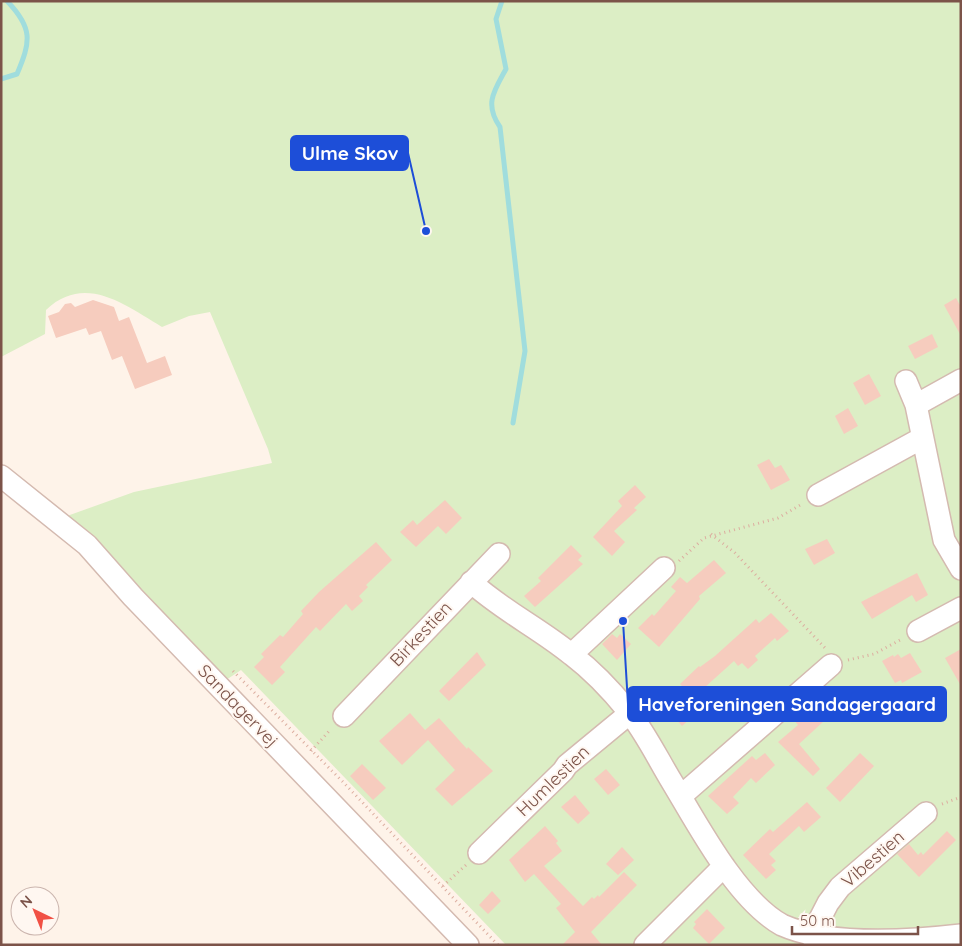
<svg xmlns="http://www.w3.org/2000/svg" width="962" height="946" viewBox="0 0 962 946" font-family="Quicksand,sans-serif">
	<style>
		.green { fill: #dceec5 }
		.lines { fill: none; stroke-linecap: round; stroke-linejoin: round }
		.stream { stroke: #a0dddd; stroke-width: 5 }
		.building { fill: #f6ccbe }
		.minor-casing { stroke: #d4bab0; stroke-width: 24 }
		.path { stroke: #dcaea0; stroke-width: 3; stroke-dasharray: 1 4; stroke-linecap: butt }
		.minor { stroke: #fff; stroke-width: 21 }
		.labels { text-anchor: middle; stroke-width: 4; stroke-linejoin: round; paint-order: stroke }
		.street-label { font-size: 18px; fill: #7c5349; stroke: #fff7f1 }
		.leader { fill: none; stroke: #1d4ed8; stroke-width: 2 }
		.callout-dot { fill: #1d4ed8; stroke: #fff7f1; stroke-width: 2 }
		.callout { fill: #1d4ed8; stroke: #1d4ed8; stroke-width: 2 }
		.callout-label { font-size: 19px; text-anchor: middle; font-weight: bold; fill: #fff }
	</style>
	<rect width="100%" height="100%" fill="#fef3e9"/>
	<path class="green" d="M1,1H961V945H506L241,670L226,680L67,516L134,492L272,463L268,449L210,312L189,316L162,327C125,305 85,273 46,310L45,334L1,357Z"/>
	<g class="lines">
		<path class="stream" d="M502,1L496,19L506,69C494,91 484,104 500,127L525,351L513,423
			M1,79L17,74C31,41 33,28 7,1"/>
	</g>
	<path class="building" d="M956,298L961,307V336L944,305Z
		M93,300L114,307L119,321L129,317L147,363L165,356L172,375L135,389L122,356L112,360L101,331L89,335L86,328L56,338L48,316L59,312L65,304L71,303L75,307Z
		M932,334L938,347L915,359L908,346Z
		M869,374L881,396L865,405L853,383Z
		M848,408L858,426L844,434L835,416Z
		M769,459L775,468L781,465L790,480L771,490L757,465Z
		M635,485L646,497L634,508L637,510L614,531L625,542L612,556L593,537L622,506L618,501Z
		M445,500L462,518L446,534L438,526L416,547L400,532L413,520L417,525Z
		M827,539L835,553L814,565L805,549Z
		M376,542L392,560L366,585L368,587L359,596L363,601L352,611L346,604L320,631L316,627L280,667L285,672L272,685L254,667L264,657L261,654L280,635L283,637L303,614L301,611L319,592Z
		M571,545L582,556L578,560L583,564L535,607L524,596L541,581L538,578Z
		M714,560L726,573L699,596L700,599L659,647L638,628L652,614L654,616L676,591L671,587L680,577L687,583Z
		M917,573L928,595L916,602L912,595L872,619L861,602Z
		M771,613L789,631L777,641L775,638L755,656L758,660L748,669L742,663L738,666L734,661L694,697L703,707L682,726L669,711L689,693L680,684L699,666L700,667L715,656L756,619L759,623Z
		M612,634L617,638L620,634L631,644L617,660L602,644Z
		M961,649V686L945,658Z
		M477,652L486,665L449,701L439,691Z
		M910,653L922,672L902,683L901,680L895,683L882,661L893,655L894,657L898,654L901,658Z
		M810,705L824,721L799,744L820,769L813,776L778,742L798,725L794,720Z
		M410,713L425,730L439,718L467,749L468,747L493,771L452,806L435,789L455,770L428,740L402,765L379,741Z
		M765,753L775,765L756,783L751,778L733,797L739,803L727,814L708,796L752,756L756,760Z
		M860,753L874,766L840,802L826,788Z
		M362,764L386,788L373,800L350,776Z
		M606,769L620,785L608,795L594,779Z
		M575,795L590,813L578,824L561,807Z
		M807,802L821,817L804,832L799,826L769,854L776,861L771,865L776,870L766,879L743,855L770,829L773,832Z
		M545,826L558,841L556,843L562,851L544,866L583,906L592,897L594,899L598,895L599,897L624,872L637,885L591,932L602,945H562L575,932L556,908L561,904L534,874L525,882L509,860Z
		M947,831L956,840L919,877L897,854L909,844L918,855L921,852L923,855Z
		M622,847L634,860L618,875L606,864Z
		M492,891L501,901L488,914L479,905Z
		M707,909L725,928L709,944L693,928L696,924L694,922Z"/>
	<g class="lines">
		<defs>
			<path id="minor" d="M906,381L916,405L944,540L961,569
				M916,405L961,380
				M1,476L87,545L133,597L468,945
				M818,495L922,438
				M471,582C503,611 539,628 572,655C593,671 611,690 628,711C645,732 658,759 672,782C698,825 737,900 782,925C829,946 909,941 961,935
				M918,631L961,608
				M572,654L664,568
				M344,716L499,554
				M681,796L831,665
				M479,853L563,771L567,765L630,713
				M811,936L828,903L840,887L926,813
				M645,945L724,866"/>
		</defs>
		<use href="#minor" class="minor-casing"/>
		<path class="path" d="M711,534L735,553L826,649
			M679,561L704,538L778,518L802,504
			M848,660L874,654L902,639
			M233,671L344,783L498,945
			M311,751L331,729
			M942,804L961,797
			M443,886L466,865"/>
		<use href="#minor" class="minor"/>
	</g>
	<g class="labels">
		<g class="street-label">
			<text transform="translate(421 634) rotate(-47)" y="6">Birkestien</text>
			<text transform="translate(238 706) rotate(46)" y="6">Sandagervej</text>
			<text transform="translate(553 781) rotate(-44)" y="6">Humlestien</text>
			<text transform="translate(873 859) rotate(-41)" y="6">Vibestien</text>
		</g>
	</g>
	<path class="leader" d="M426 231L408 153M623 621L628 704"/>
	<g class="callout-dot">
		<circle cx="426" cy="231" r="5"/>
		<circle cx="623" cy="621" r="5"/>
	</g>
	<g class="callout">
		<rect x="291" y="136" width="117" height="34" rx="5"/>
		<rect x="628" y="687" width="318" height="34" rx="5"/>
	</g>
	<g class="callout-label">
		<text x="350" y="160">Ulme Skov</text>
		<text x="787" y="711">Haveforeningen Sandagergaard</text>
	</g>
	<rect width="962" height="946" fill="none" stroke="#7c5349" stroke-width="5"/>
	<g transform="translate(35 911) rotate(317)"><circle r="24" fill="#fff7f1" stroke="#cbb5ae"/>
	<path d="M0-4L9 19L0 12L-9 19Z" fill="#f15145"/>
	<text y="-8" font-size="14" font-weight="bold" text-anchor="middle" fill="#7c5349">N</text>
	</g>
	<path d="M792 926v8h126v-8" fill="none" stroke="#7c5349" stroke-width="2.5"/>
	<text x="800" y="926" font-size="15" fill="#7c5349" stroke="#fff7f1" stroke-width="4" paint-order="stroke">50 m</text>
</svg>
